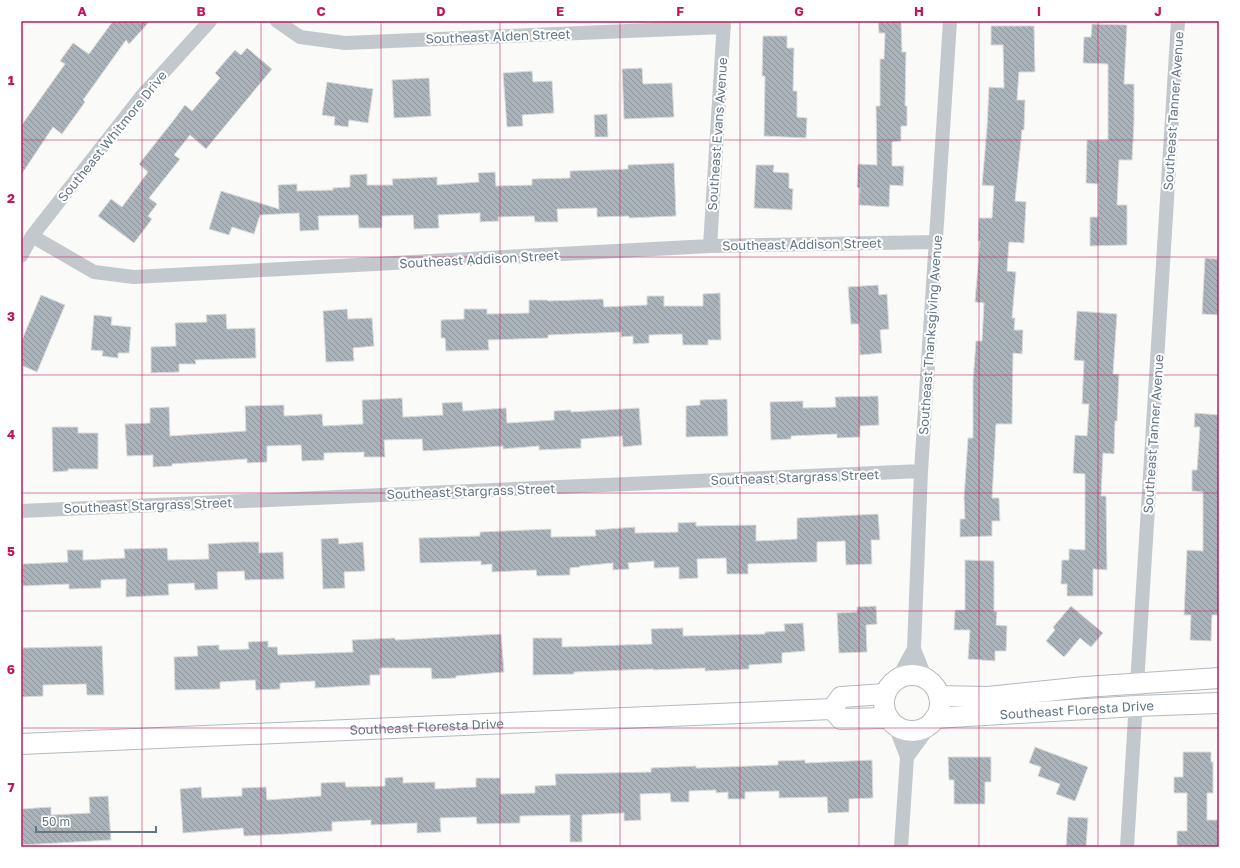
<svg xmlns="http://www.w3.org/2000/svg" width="1240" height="868" viewBox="0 0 1240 868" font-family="'Golos Text',sans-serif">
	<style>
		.building { fill: url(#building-back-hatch); stroke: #dcdcda }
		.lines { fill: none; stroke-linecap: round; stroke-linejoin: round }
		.secondary-casing { stroke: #b3babf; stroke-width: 22 }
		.street { stroke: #c3c8cc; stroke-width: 14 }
		.secondary { stroke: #fff; stroke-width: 20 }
		.grid { fill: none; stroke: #c2185b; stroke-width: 1; stroke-opacity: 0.55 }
		.labels { text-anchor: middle; stroke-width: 4; stroke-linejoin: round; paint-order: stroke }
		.street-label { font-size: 13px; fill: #657683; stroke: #fff }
		.neatline { fill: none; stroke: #c2185b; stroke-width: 1.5 }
		.grid-label { font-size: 13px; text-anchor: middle; font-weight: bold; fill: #c2185b }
	</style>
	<defs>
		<pattern id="building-back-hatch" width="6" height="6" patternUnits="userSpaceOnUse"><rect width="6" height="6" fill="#aab3b9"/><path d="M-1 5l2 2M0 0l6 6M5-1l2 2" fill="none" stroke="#8e969c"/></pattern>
	</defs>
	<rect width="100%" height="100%" fill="#fafaf8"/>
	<path class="building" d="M113,21H150L129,44L126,40L83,100L85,102L62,134L53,127L21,175V126L65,64L60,61L73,43L89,54Z
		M878,21H901L902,52H906L905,106H907V126H901V141L892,142V166H904L903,186L890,185L889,207L859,205L860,188L857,187L858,164L877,165L876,106H880V59H884L885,33H879Z
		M1092,24L1127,25L1124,84H1134V123L1132,160H1119L1117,205H1127V245L1090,246V217H1098V184L1086,183L1087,140H1108V64L1083,63L1084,37H1091Z
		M991,26H1034L1035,72H1019L1017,100H1025L1024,130H1022L1015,201L1026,202L1024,243L1009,242L1007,271L1016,272L1012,318H1015L1014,330H1023L1022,354L1013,353L1012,424H996L992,498H999L1000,521H992V536L960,537V519H965L964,498L968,438H973V381L976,341H982L984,303L975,302L980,241H978L979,218H992L994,186L982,185L987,128L989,87L1004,88L1003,45H991Z
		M763,36H787V48H794L793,91H797V117L807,118L806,138L764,136L765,76H762Z
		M247,48L272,69L206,149L190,135L174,155L180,159L149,198L157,204L148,216L152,219L134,243L98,216L111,199L122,207L148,172L139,164L173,121L185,105L192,111L220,78L215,73L235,50L241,55Z
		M642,68L643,84L672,83L674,117L624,119L622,69Z
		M532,71L533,82L552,81L554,113L522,115L523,126L507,127L503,73Z
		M429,78L431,116L394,118L392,80Z
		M327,82L373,89L368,123L349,120L348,127L334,125L335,117L322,115Z
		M607,114L608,137H595L594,115Z
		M674,163L676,216L629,218V216L597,217V208L557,209L558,222H535L534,216L498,217L499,221L480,222V213L438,215L439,228L414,229L413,215L382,216V228H359L358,215L318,216L319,230L300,231L299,213L260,215L254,234L232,227L229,235L209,229L221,191L279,209L278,185L297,184V191L333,190V188L350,187V175L367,174V185H393L392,179L437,177V185L479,182L478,173L495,172L496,186L532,185V179L570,178V171L628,169V165Z
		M756,165H774L773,172L789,173V188L793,189L792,210L754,208Z
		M1205,258L1219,259V315L1202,314Z
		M878,285L879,295L887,294L889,329L880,330L882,353L860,355L859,324H851L848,287Z
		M720,293L721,340H708V345H683L682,334L649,335V343L633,344V336L621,337V332L548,335V338L488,340L489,350L446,351L445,338H441V320L464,319V309H487V314L529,313V300H547L548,301L603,299L604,307L647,305V296H664V306H703V294Z
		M41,295L65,305L37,372L21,365V342Z
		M347,309L348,319L372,318L374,346L353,348L354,361L326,362L323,311Z
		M1077,311L1117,314L1113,374H1119L1117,421H1115L1114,454L1103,453L1101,496H1106L1107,570L1093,569V596H1067V584H1061L1062,560H1069V549L1085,550V474L1073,473L1075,435L1087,436L1089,404H1082L1084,361L1074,360Z
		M226,314L227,329L255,328L256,358L195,360L196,364H179V372L151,373V347L176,346L175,323L207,322L206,315Z
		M94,315L112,317L111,325L131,327L129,353H118V358L102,356L103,351L91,350Z
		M878,396L879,425L860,426V437L837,438V434L791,436V439L771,440L770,402L803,401V408L836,407L835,397Z
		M402,398L403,417L443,415L442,403L462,402L463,411L506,408L507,423L554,420V411L571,410V412L639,408L642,445L623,447L622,436L581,439V448L539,450V446L503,449V446L423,451L422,439L384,440L385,457H364V452L324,453V460L302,461L301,445L267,446V462L247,463V459L172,464V466L153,467V455L127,456L125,424L150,423V408L169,407L170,436L246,431L245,406L284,405V416L322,414L323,426L363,424L362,400Z
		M727,399L728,436L686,437V406L700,405V400Z
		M1195,413L1219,415V615H1212L1211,641L1190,640L1191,615H1184L1187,550L1203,551V492L1192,491V470H1197L1200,427H1194Z
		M52,427H78V433H98V469H68V471L53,472Z
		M878,514L880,540H871L872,564L846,565L845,541L817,542V562L748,564V574H727L726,558L697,559L698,578L679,579V567L654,568V561L628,563L629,569L613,570V563L580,566V567L570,568V575L537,576L536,570L492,572V564L481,565V561L420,563L419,538L480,536V532L551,529V537L596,536L595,530L635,527V533L678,532V523L696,522V526L756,525V541L797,539V518Z
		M338,538L339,544L363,542L365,571L344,572L345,588L323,589L321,539Z
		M243,542H259V553L283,552L284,579L245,580L244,571L217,572L218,589L195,590L194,583L168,584L169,595L126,597V579L101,580V588L69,589V584L21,586V564L68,562L67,550H83V560L125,558L124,549L167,548L168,560L209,559L208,544Z
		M965,560L994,561V611L997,612L996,625L1007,626L1006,651H995V661L968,659L970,630H954L955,610H965Z
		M876,606L877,624L866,625L867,652L839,653L837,613L857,612V607Z
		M1071,606L1103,633L1091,647L1080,638L1064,657L1046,641L1055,630L1053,627Z
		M803,623L805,651L782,653V663L749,665V669L705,671V668L653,670V669L574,672V674L533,675V638H562V647L652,644L651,629L683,628V636L765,634V632L785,631L784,624Z
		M501,634L504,672L456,676V678L432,679L431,668H380V675H370V685L315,688V681L280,683V689L256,690L255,680L220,682V689L175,690L174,657L198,656L197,646L219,645V650L249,649L248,642L268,641V647H277L278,655L353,652L352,640L395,638V640Z
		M102,646L104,695H87L86,684L43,685V696L21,697V648Z
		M1035,747L1088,767L1075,801L1056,794L1060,784L1038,776L1041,767L1029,763Z
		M1183,752H1211V762H1213V793H1207V820H1218V847H1177V831H1187V793H1174V777H1183Z
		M948,757H991V782H985V804H954V780H949Z
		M805,760V763L872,760L873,798L849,799V812L828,813L827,797L779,798V791L745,792V799H728V792L716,793V790L689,791V802H671L670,793L640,794L641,820L624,821V813L582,815V842H570V815L520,816V823L477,824L476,817L440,818L441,832L417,833V823L371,825V820L332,822V831L287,834L244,836L243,828L183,833L180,789L201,787L202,798L242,796V788L266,787L267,800L321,796V783L345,782L346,787L385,786V778L403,777V783L435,782V789L476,787V778H500V794L535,793V786L556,785L555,774L651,772V768L696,766V768L778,765V761Z
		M108,796L111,840L21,845V809L51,807V815L90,813L89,797Z
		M1068,817L1088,818L1086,847H1066Z"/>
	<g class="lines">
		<defs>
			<g id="secondary">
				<circle cx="912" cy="703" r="28"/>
				<path d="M939,696L988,697L1085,687L1219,678"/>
				<path d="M832,709L841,719L888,718"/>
				<path id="s1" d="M935,718L1136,706L1219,703"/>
				<path id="s2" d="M21,744L832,709L841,697L885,694"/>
			</g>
		</defs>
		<use href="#secondary" class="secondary-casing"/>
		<path class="street" d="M277,21L300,37L345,43L724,27
			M32,236L94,272L134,277L710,246L936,242
			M710,246L724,21
			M21,256L32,236L141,97L210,21
			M21,511L921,471
			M914,649L921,471L950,21
			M898,678L914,649L926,679
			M895,726L907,757L932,723
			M901,847L907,757
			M1127,847L1178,21"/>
		<use href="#secondary" class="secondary"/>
	</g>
	<path class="grid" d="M142,21V847M261,21V847M381,21V847M500,21V847M620,21V847M740,21V847M859,21V847M979,21V847M1098,21V847M21,140H1219M21,257H1219M21,375H1219M21,493H1219M21,611H1219M21,728H1219"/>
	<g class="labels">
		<g class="street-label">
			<text transform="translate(498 36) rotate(-2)" y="5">Southeast Alden Street</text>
			<text transform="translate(1173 111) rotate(-86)" y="5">Southeast Tanner Avenue</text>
			<text transform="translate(717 134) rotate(-86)" y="5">Southeast Evans Avenue</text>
			<text transform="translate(112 136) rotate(-51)" y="5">Southeast Whitmore Drive</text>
			<text transform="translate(802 244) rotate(-1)" y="5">Southeast Addison Street</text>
			<text transform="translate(479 259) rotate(-3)" y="5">Southeast Addison Street</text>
			<text transform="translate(930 335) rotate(-86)" y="5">Southeast Thanksgiving Avenue</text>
			<text transform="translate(1153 434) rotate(-86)" y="5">Southeast Tanner Avenue</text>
			<text transform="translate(795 477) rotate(-2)" y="5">Southeast Stargrass Street</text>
			<text transform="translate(471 491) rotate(-2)" y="5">Southeast Stargrass Street</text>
			<text transform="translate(148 505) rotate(-2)" y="5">Southeast Stargrass Street</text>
			<text dy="5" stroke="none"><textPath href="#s1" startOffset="142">Southeast Floresta Drive</textPath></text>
			<text dy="5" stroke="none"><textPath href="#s2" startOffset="406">Southeast Floresta Drive</textPath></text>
		</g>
	</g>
	<rect width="1240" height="868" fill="none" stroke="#ffffff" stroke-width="44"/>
	<path d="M36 826v6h120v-6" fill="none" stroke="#657683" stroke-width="2"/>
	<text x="42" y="826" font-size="12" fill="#657683" stroke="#ffffff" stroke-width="3" paint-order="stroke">50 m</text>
	<rect x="22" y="22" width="1196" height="824" class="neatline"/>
	<g class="grid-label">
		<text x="82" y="16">A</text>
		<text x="201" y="16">B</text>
		<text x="321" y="16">C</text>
		<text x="441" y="16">D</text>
		<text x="560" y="16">E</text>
		<text x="680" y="16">F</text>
		<text x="799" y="16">G</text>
		<text x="919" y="16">H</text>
		<text x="1039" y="16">I</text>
		<text x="1158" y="16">J</text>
		<text x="11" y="85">1</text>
		<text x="11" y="203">2</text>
		<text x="11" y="321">3</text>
		<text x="11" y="439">4</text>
		<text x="11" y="556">5</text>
		<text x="11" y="674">6</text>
		<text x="11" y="792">7</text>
	</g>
</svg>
